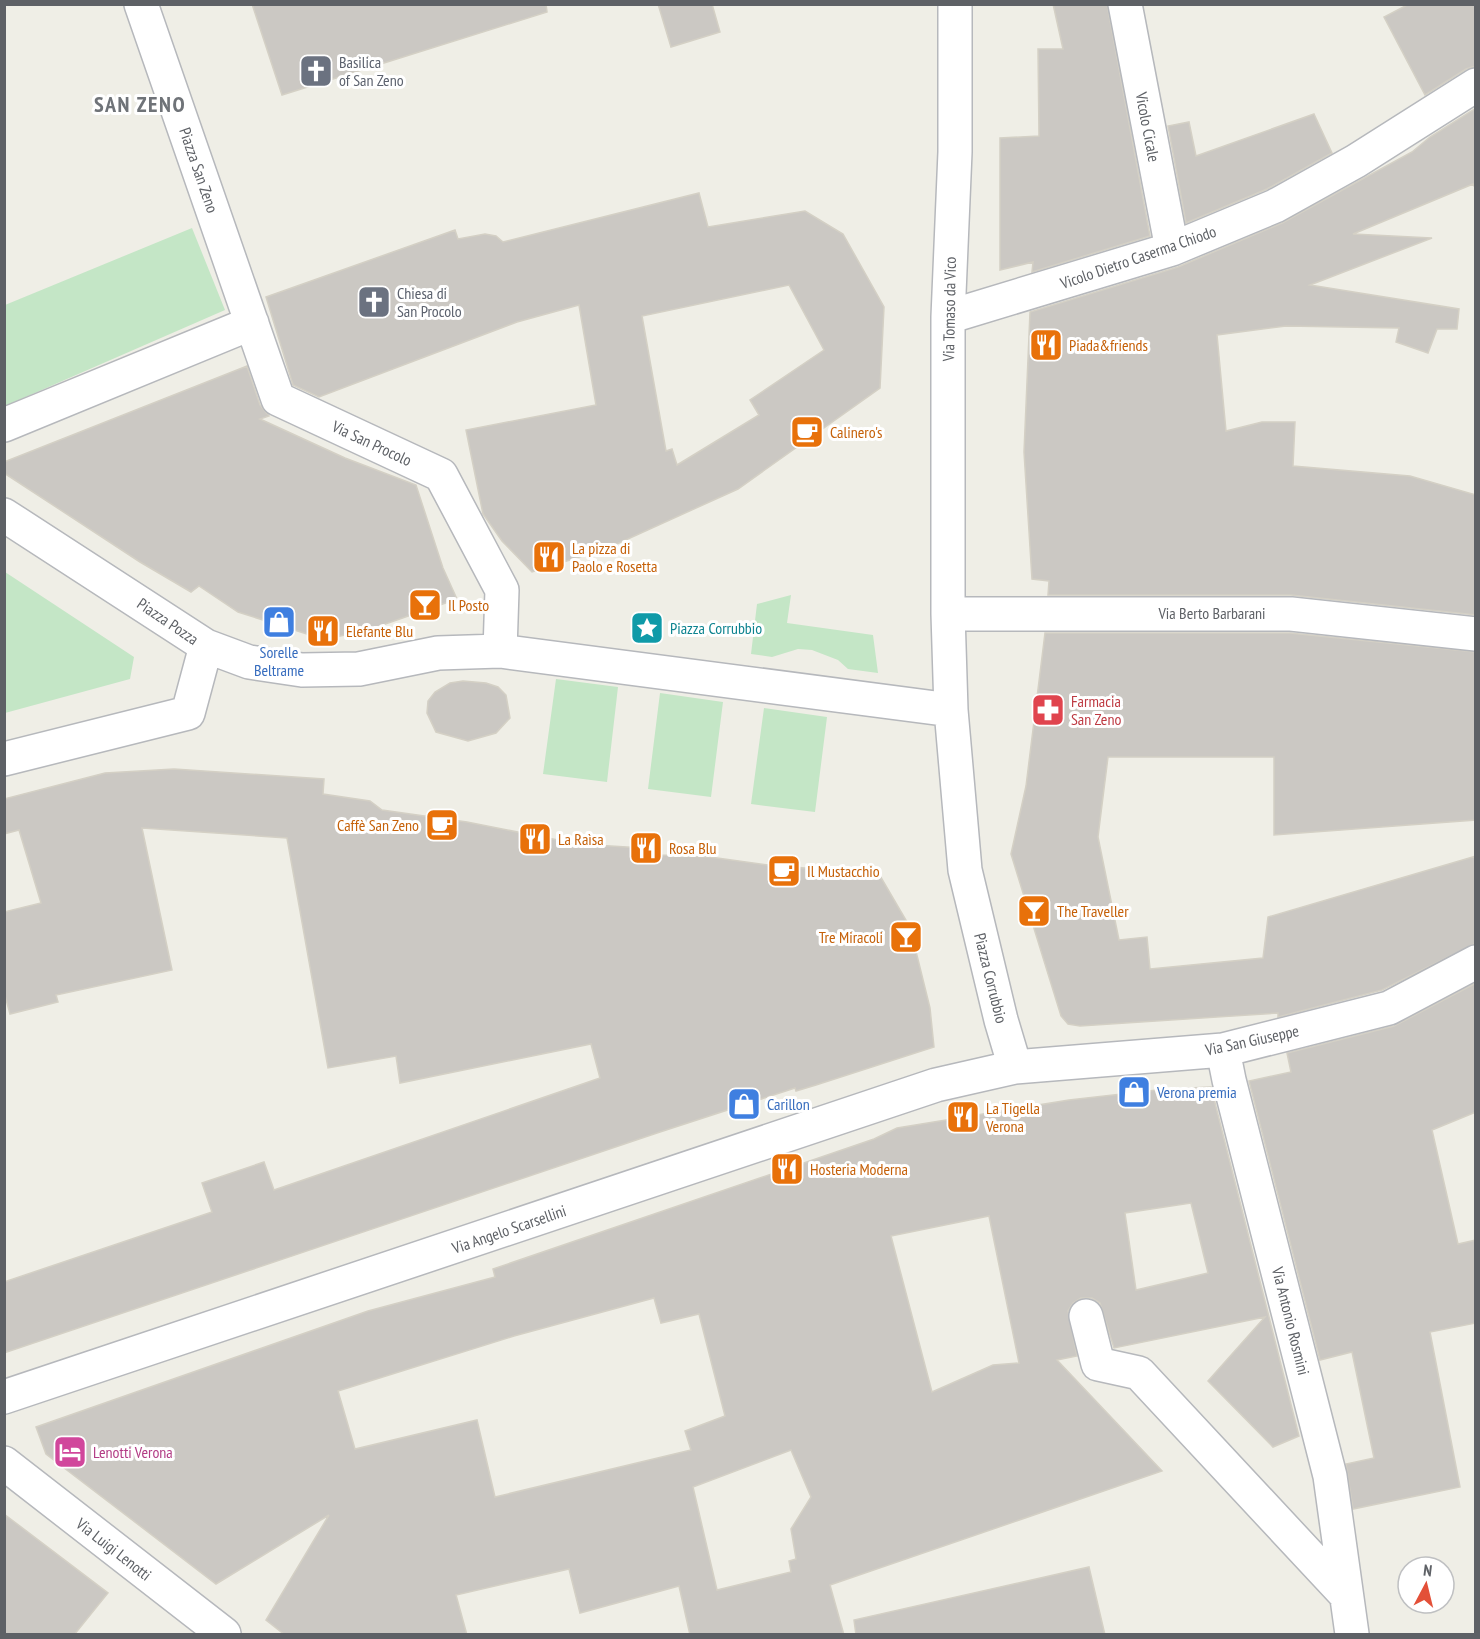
<svg xmlns="http://www.w3.org/2000/svg" width="1480" height="1639" viewBox="0 0 1480 1639" font-family="'PT Sans Narrow',sans-serif">
	<style>
		.green { fill: #c4e6c6 }
		.building { fill: #cbc8c3; stroke: #d4d0c5; stroke-width: 1.5; fill-rule: evenodd }
		.lines { fill: none; stroke-linecap: round; stroke-linejoin: round }
		.minor-casing { stroke: #b6b8bc; stroke-width: 36 }
		.minor { stroke: #fff; stroke-width: 33 }
		.labels { text-anchor: middle; stroke-width: 6; stroke-linejoin: round; paint-order: stroke }
		.worship-label { font-size: 16px; fill: #5b616d; stroke: #fff; text-anchor: start }
		.street-label { font-size: 16px; fill: #5e6166; stroke: #fff }
		.food-label { font-size: 16px; fill: #c56008; stroke: #fff; text-anchor: start }
		.culture-label { font-size: 16px; fill: #0d838f; stroke: #fff; text-anchor: start }
		.shop-label { font-size: 16px; fill: #366cbe; stroke: #fff; text-anchor: start }
		.health-label { font-size: 16px; fill: #be3a42; stroke: #fff; text-anchor: start }
		.hotel-label { font-size: 16px; fill: #b23c85; stroke: #fff; text-anchor: start }
		.district-label { font-size: 22px; font-weight: bold; letter-spacing: 1.5px; fill: #6f7378; stroke: #fff }
	</style>
	<rect width="100%" height="100%" fill="#efeee6"/>
	<path class="green" d="M192,228L225,310L5,406V305Z
		M5,572L134,657L130,679L5,713Z
		M791,595L787,623L873,635L878,673L848,669L838,660L812,650L798,649L772,657L751,654L757,604Z
		M556,679L618,687L607,782L543,774Z
		M660,693L723,702L711,797L648,789Z
		M764,708L827,717L815,812L751,804Z"/>
	<path class="building" d="M252,4H546L547,12L282,95Z
		M658,4H712L720,32L671,47Z
		M1053,4H1107L1150,236L1032,272L1033,262L1000,270V138L1039,136L1038,49H1063Z
		M1409,4H1476V66L1466,69L1425,95L1384,17Z
		M1476,108V189L1473,184L1353,234L1432,238L1310,285L1459,309L1457,329H1437L1428,353L1396,342L1399,328L1286,326L1217,335L1226,431L1262,422H1295L1293,466L1410,476L1476,495V615L1291,595H1048L1049,581L1032,579L1024,452L1030,312L1178,267L1282,223L1412,152L1430,137Z
		M1314,114L1332,153L1267,189L1186,223L1168,126L1189,122L1196,156Z
		M699,193L708,227L805,211L843,234L884,307L880,388L738,489L608,548L532,572L502,541L483,514L466,430L596,405L579,305L517,322L319,397L293,385L266,297L455,230L458,239L485,234L496,236L503,242ZM789,285L824,350L750,400L759,415L677,465L672,449L666,451L642,316Z
		M247,366L260,405L269,416L260,419L345,458L416,485L443,568L457,599L371,629L336,637L310,635L238,612L199,586L191,592L140,562L4,473V462Z
		M1045,633H1290L1476,652V820L1274,835V757H1108L1098,837L1119,940L1147,937L1150,969L1263,958L1268,917L1476,856V943L1382,990L1278,1017V1013L1080,1026L1068,1024L1061,1016L1011,854L1026,786Z
		M463,681L486,683L498,687L506,695L510,718L496,733L468,741L436,732L427,713L428,701L435,692L450,683Z
		M174,769L324,779L323,794L370,801L382,810L467,822L578,844L659,849V855L710,857L768,865L879,874L910,927L930,1008L934,1047L816,1085L796,1091L795,1088L657,1133L4,1353V1282L212,1212L202,1183L264,1162L274,1190L600,1078L591,1044L400,1083L396,1056L328,1068L287,838L142,828L172,970L56,995L58,1002L10,1014L4,992V912L41,903L19,830L4,834V799L105,773Z
		M1476,983V1112L1432,1130L1458,1244L1476,1240V1323L1430,1332L1460,1487L1353,1509L1346,1464L1374,1458L1352,1352L1320,1360L1249,1081L1291,1072L1287,1053L1394,1026Z
		M1211,1087L1299,1436L1273,1447L1208,1381L1265,1317L1114,1348L1100,1303L1092,1298H1081L1073,1303L1068,1311L1077,1356L1057,1360L1162,1471L830,1585L844,1635H690L679,1586L580,1613L569,1569L456,1595L467,1635H285L266,1620L329,1515L216,1584L46,1454L36,1427L368,1311L495,1277L493,1269L874,1139L897,1128L1069,1100L1166,1089ZM1191,1203L1208,1273L1136,1290L1125,1213ZM989,1216L1019,1363L993,1365L932,1392L891,1236ZM654,1298L661,1323L699,1314L725,1416L685,1431L691,1450L495,1497L477,1420L355,1449L338,1391L514,1336ZM791,1450L811,1497L791,1529L796,1559L789,1561L791,1572L717,1590L693,1487Z
		M4,1514L108,1593L74,1635H4Z
		M1089,1567L1105,1635H856L854,1620Z"/>
	<g class="lines">
		<defs>
			<path id="minor" d="M141,4L278,399L441,475L502,590L500,651
				M955,4V152L948,317V614L951,710L965,870L1001,1020L1015,1067
				M1125,4L1172,249
				M948,317L1172,249L1275,206L1356,161L1476,85
				M4,425L252,323
				M4,515L206,646L249,662L302,670L359,669L438,653L500,651L951,710
				M948,614H1291L1476,634
				M4,759L188,713L206,646
				M1223,1050L1229,1080L1330,1476L1352,1634
				M1086,1316L1098,1364L1139,1373L1346,1595
				M4,1397L936,1085L1015,1067L1223,1050L1389,1008L1476,962
				M4,1463L224,1634"/>
		</defs>
		<use href="#minor" class="minor-casing"/>
		<use href="#minor" class="minor"/>
	</g>
	<defs>
		<symbol id="church-square" viewBox="-11 -11 22 22"><rect x="-9" y="-9" width="18" height="18" rx="4" fill="#6b7280" stroke="#fff"/><path d="M-1.2-6h2.4v3.5h3.3v2.4h-3.3V6h-2.4V-.1h-3.3v-2.4h3.3Z" fill="#fff"/></symbol>
		<symbol id="restaurant-square" viewBox="-11 -11 22 22"><rect x="-9" y="-9" width="18" height="18" rx="4" fill="#e8710a" stroke="#fff"/><path d="M-5-6h1v4h1v-4h1v4h1v-4h1v5L-1.5 .5V6h-2V.5L-5-1ZM5-6V6H3V1.5H1.5Q1.5-4 5-6Z" fill="#fff"/></symbol>
		<symbol id="cafe-square" viewBox="-11 -11 22 22"><rect x="-9" y="-9" width="18" height="18" rx="4" fill="#e8710a" stroke="#fff"/><path d="M-5.5-4.5H6V0H3Q3 3.5 0 3.5H-2.5Q-5.5 3.5-5.5 0ZM3-3.2v2h1.7v-2ZM-6 4.5H4V6H-6Z" fill="#fff"/></symbol>
		<symbol id="bar-square" viewBox="-11 -11 22 22"><rect x="-9" y="-9" width="18" height="18" rx="4" fill="#e8710a" stroke="#fff"/><path d="M-6-5H6L.8 .8V4.5H3.5V6h-7V4.5H-.8V.8Z" fill="#fff"/></symbol>
		<symbol id="shop-square" viewBox="-11 -11 22 22"><rect x="-9" y="-9" width="18" height="18" rx="4" fill="#3f7fe0" stroke="#fff"/><path d="M-5-2.5h2.3a2.7 3.5 0 0 1 5.4 0H5L5.5 6h-11ZM-1.5-2.5h3a1.5 2.3 0 0 0-3 0Z" fill="#fff"/></symbol>
		<symbol id="sight-square" viewBox="-11 -11 22 22"><rect x="-9" y="-9" width="18" height="18" rx="4" fill="#0f9aa8" stroke="#fff"/><path d="M0-6L1.8-2.2L6-1.7L2.9 1.2L3.7 5.4L0 3.3L-3.7 5.4L-2.9 1.2L-6-1.7L-1.8-2.2Z" fill="#fff"/></symbol>
		<symbol id="pharmacy-square" viewBox="-11 -11 22 22"><rect x="-9" y="-9" width="18" height="18" rx="4" fill="#e0444e" stroke="#fff"/><path d="M-2-6h4v4h4v4h-4v4h-4v-4h-4v-4h4Z" fill="#fff"/></symbol>
		<symbol id="hotel-square" viewBox="-11 -11 22 22"><rect x="-9" y="-9" width="18" height="18" rx="4" fill="#d1479c" stroke="#fff"/><path d="M-6-4.5h1.5V1H6V5H4.5V3h-9V5H-6ZM-4 0a1.8 1.8 0 1 1 3.6 0ZM.5 0V-2.5h3Q6-2.5 6 0Z" fill="#fff"/></symbol>
	</defs>
	<g fill-rule="evenodd">
		<use href="#church-square" x="297" y="52" width="38" height="38"/>
		<use href="#church-square" x="355" y="283" width="38" height="38"/>
		<use href="#restaurant-square" x="1027" y="326" width="38" height="38"/>
		<use href="#cafe-square" x="788" y="413" width="38" height="38"/>
		<use href="#restaurant-square" x="530" y="538" width="38" height="38"/>
		<use href="#bar-square" x="406" y="586" width="38" height="38"/>
		<use href="#shop-square" x="260" y="603" width="38" height="38"/>
		<use href="#sight-square" x="628" y="609" width="38" height="38"/>
		<use href="#restaurant-square" x="304" y="612" width="38" height="38"/>
		<use href="#pharmacy-square" x="1029" y="691" width="38" height="38"/>
		<use href="#cafe-square" x="423" y="806" width="38" height="38"/>
		<use href="#restaurant-square" x="516" y="820" width="38" height="38"/>
		<use href="#restaurant-square" x="627" y="829" width="38" height="38"/>
		<use href="#cafe-square" x="765" y="852" width="38" height="38"/>
		<use href="#bar-square" x="1015" y="892" width="38" height="38"/>
		<use href="#bar-square" x="887" y="918" width="38" height="38"/>
		<use href="#shop-square" x="1115" y="1073" width="38" height="38"/>
		<use href="#shop-square" x="725" y="1085" width="38" height="38"/>
		<use href="#restaurant-square" x="944" y="1098" width="38" height="38"/>
		<use href="#restaurant-square" x="768" y="1150" width="38" height="38"/>
		<use href="#hotel-square" x="51" y="1433" width="38" height="38"/>
	</g>
	<g class="labels">
		<g class="worship-label">
			<text x="339" y="68">Basilica<tspan x="339" dy="18">of San Zeno</tspan></text>
			<text x="397" y="299">Chiesa di<tspan x="397" dy="18">San Procolo</tspan></text>
		</g>
		<g class="street-label">
			<text transform="translate(1148 127) rotate(79)" y="6">Vicolo Cicale</text>
			<text transform="translate(199 170) rotate(71)" y="6">Piazza San Zeno</text>
			<text transform="translate(1138 257) rotate(-19)" y="6">Vicolo Dietro Caserma Chiodo</text>
			<text transform="translate(949 309) rotate(-89)" y="6">Via Tomaso da Vico</text>
			<text transform="translate(372 443) rotate(25)" y="6">Via San Procolo</text>
			<text x="1212" y="619">Via Berto Barbarani</text>
			<text transform="translate(168 621) rotate(34)" y="6">Piazza Pozza</text>
			<text transform="translate(991 978) rotate(76)" y="6">Piazza Corrubbio</text>
			<text transform="translate(1252 1040) rotate(-12)" y="6">Via San Giuseppe</text>
			<text transform="translate(509 1229) rotate(-19)" y="6">Via Angelo Scarsellini</text>
			<text transform="translate(1291 1321) rotate(76)" y="6">Via Antonio Rosmini</text>
			<text transform="translate(114 1549) rotate(38)" y="6">Via Luigi Lenotti</text>
		</g>
		<g class="food-label">
			<text x="1069" y="351">Piada&amp;friends</text>
			<text x="830" y="438">Calinero's</text>
			<text x="572" y="554">La pizza di<tspan x="572" dy="18">Paolo e Rosetta</tspan></text>
			<text x="448" y="611">Il Posto</text>
			<text x="346" y="637">Elefante Blu</text>
			<text x="419" y="831" text-anchor="end">Caffè San Zeno</text>
			<text x="558" y="845">La Raìsa</text>
			<text x="669" y="854">Rosa Blu</text>
			<text x="807" y="877">Il Mustacchio</text>
			<text x="1057" y="917">The Traveller</text>
			<text x="883" y="943" text-anchor="end">Tre Miracoli</text>
			<text x="986" y="1114">La Tigella<tspan x="986" dy="18">Verona</tspan></text>
			<text x="810" y="1175">Hosteria Moderna</text>
		</g>
		<g class="culture-label">
			<text x="670" y="634">Piazza Corrubbio</text>
		</g>
		<g class="shop-label">
			<text x="279" y="658" text-anchor="middle">Sorelle<tspan x="279" dy="18">Beltrame</tspan></text>
			<text x="1157" y="1098">Verona premia</text>
			<text x="767" y="1110">Carillon</text>
		</g>
		<g class="health-label">
			<text x="1071" y="707">Farmacia<tspan x="1071" dy="18">San Zeno</tspan></text>
		</g>
		<g class="hotel-label">
			<text x="93" y="1458">Lenotti Verona</text>
		</g>
		<g class="district-label">
			<text x="140" y="112">SAN ZENO</text>
		</g>
	</g>
	<rect width="1480" height="1639" fill="none" stroke="#5e6166" stroke-width="12"/>
	<g transform="translate(1426 1585) rotate(7)"><circle r="28" fill="#ffffff" stroke="#bfc0c2" stroke-width="1.5"/>
	<path d="M0-4.5L10 22L0 15L-10 22Z" fill="#e35038"/>
	<text y="-9" font-size="16" font-weight="bold" text-anchor="middle" fill="#5e6166">N</text>
	</g>
</svg>
